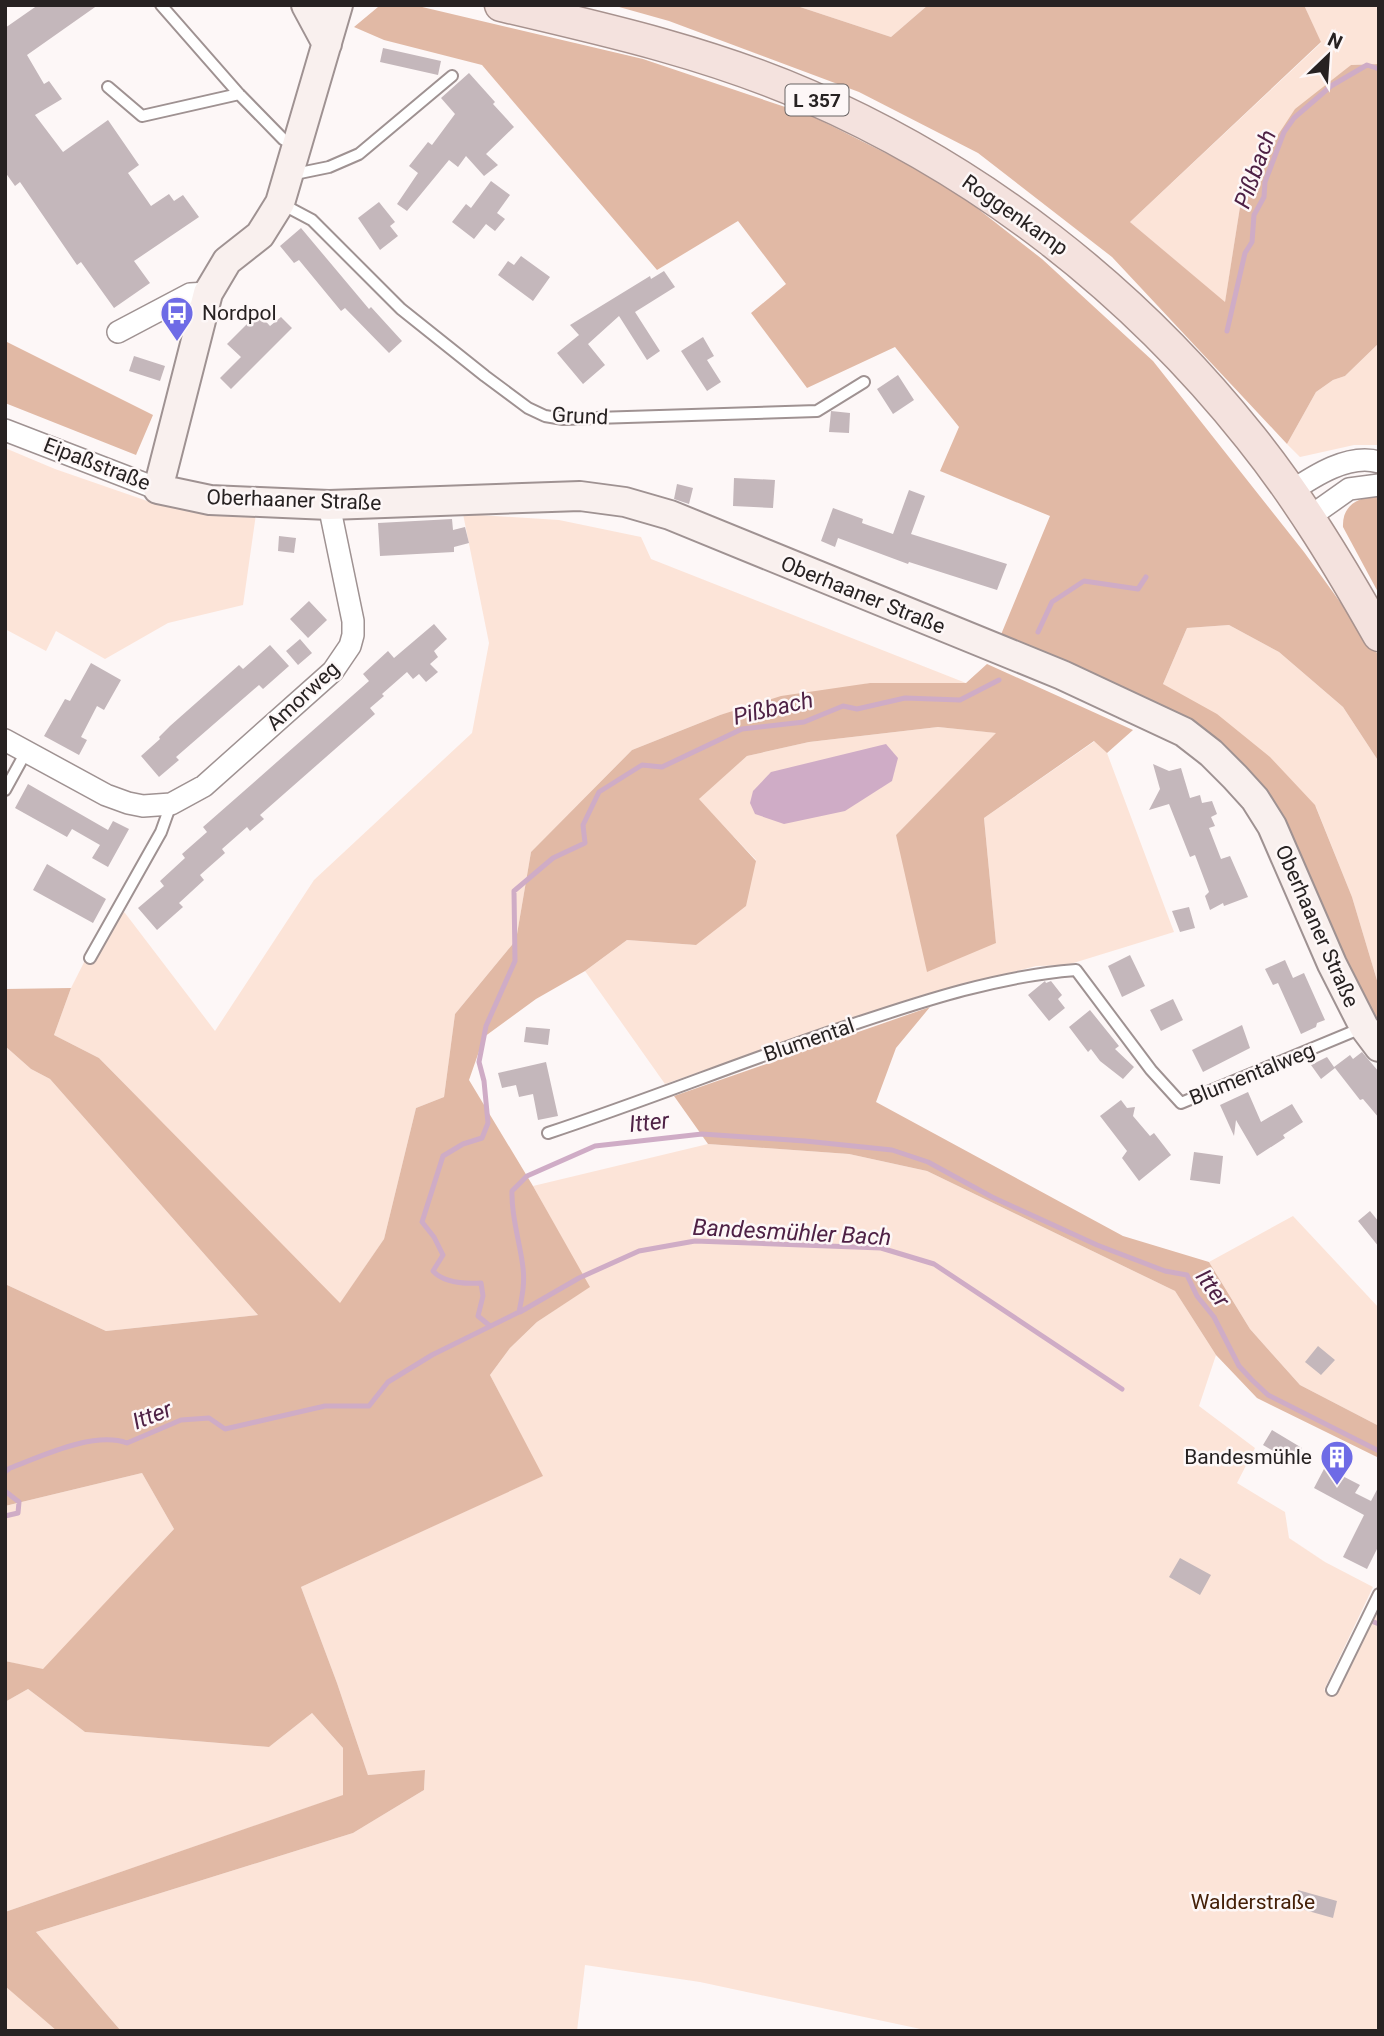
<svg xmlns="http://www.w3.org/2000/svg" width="1384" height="2036" viewBox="0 0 1384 2036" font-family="Roboto,sans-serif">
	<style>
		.green { fill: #fce4d8 }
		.forest { fill: #e1b9a5 }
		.water { fill: #cfacc6 }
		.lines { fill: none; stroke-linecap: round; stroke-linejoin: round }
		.stream { stroke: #cfacc6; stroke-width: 5 }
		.building { fill: #c4b7bb }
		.lane-casing { stroke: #9f9292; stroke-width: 14 }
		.street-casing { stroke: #9f9292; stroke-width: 24 }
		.secondary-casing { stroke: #9f9292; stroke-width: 32 }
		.primary-casing { stroke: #a7928e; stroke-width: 35 }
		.lane { stroke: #fff; stroke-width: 10 }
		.street { stroke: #fff; stroke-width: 21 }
		.secondary { stroke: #f9f0ee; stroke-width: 28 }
		.primary { stroke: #f4e2de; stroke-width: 32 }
		.labels { text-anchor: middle; stroke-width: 5; stroke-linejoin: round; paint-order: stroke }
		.shield { fill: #fdf7f7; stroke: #676262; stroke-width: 2 }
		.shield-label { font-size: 19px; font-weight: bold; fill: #272222 }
		.street-label { font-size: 21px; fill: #272222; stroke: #fdf7f7 }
		.poi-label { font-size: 21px; fill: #272222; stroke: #fdf7f7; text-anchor: start }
		.park-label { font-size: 21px; fill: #452008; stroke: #fdf7f7 }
		.water-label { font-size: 23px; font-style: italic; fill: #4e2145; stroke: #fdf7f7 }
	</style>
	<rect width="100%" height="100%" fill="#fdf7f7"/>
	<path class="green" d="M794,5H928L891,37Z
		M1304,5H1379V64L1351,65L1243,188L1225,303L1130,222L1321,43Z
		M1379,343V445H1354L1300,457L1287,444L1316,392L1333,380L1345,376Z
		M5,448L55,469L156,504L256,514L243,605L168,623L105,659L56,631L46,651L5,629Z
		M463,514L559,520L641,537L651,559L966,683H870L720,715L632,750L531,852L516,940L455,1014L444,1097L416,1108L384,1239L340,1304L99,1058L54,1035L71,988L113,905L125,913L215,1031L314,880L472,733L489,643Z
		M1229,625L1279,652L1343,707L1379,762V987L1352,897L1316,807L1163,684L1187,628Z
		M938,727L997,733L896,835L996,943L984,818L1095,741L1107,753L1174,932L1067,965L1036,966L916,997L665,1084L585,971L627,940L696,945L756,860L698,799L747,756L809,742Z
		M5,1046L31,1069L50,1079L258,1315L106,1331L5,1284Z
		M708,1144L849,1154L927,1171L1175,1291L1216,1355L1199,1406L1255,1448L1237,1483L1285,1512L1289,1538L1325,1562L1373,1587L1324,1690L1336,1695L1379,1607V2031H930L700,1982L585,1965L577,2031H121L36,1932L353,1833L424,1790L425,1770L368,1775L337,1683L301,1587L542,1476L490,1375L510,1348L537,1322L589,1287L533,1186Z
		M1293,1216L1379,1308V1426L1300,1385L1250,1329L1209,1262Z
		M142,1473L174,1529L43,1670L5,1661V1506Z
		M28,1689L85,1732L269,1747L312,1713L343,1748L344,1795L5,1912V1702Z
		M5,1984L63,2031H5Z"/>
	<path class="forest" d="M612,5H794L891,37L928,5H1304L1321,42L1130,222L1225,302L1243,188L1295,109L1351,65L1379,64V343L1345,376L1333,380L1316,392L1287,444L1112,257L978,153L859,92L669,21Z
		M418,6L643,59L812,116L945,183L1042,259L1153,361L1304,552L1379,656V762L1343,707L1279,652L1229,625L1187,628L1163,684L1217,714L1270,757L1315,805L1352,897L1379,987V1035L1258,785L1000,637L1050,516L940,471L959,427L895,347L807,388L751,313L786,284L738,221L657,270L482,65L384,40L354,27L378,7Z
		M5,341L153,415L136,455L5,403Z
		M1379,494V594L1343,527C1342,504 1359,498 1379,494Z
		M987,664L1133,730L1107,753L1094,741L984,818L996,943L927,972L896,835L996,733L938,727L809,742L747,756L699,799L756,861L746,906L696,945L627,940L585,971L536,999L484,1037L469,1080L533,1186L590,1287L537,1322L510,1348L490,1375L543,1476L301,1587L337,1683L368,1775L425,1770L424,1790L353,1833L36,1932L121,2031H57L5,1986V1912L343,1795V1748L312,1713L269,1747L85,1732L28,1689L5,1702V1661L43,1669L174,1529L142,1473L5,1506V1284L106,1331L258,1315L50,1079L31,1069L5,1046V989L71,988L54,1035L99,1058L340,1303L384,1239L416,1108L444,1097L455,1014L516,940L531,852L632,750L720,715L781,696L870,683H966Z
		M930,1007L896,1048L876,1102L1123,1236L1209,1262L1250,1329L1300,1385L1379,1426V1458L1257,1398L1216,1355L1175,1291L927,1171L849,1154L708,1144L674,1096Z"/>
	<path class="water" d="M886,744L898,758L892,781L845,811L784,824L755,814L750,803L753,791L771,772Z"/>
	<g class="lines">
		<path class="stream" d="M1227,331L1245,253L1252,242L1254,215L1264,197L1265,182L1284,132L1294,118L1331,86L1367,65L1379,69
			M1038,632L1052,602L1084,581L1138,589L1146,577
			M520,1312L579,1278L639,1251L695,1241L881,1248L934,1264L1122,1389
			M490,1326L478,1316L483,1296L481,1283C465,1284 444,1283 433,1271L443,1255L434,1237L422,1222L443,1156L463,1144L482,1138L488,1123L484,1081L479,1062L486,1026L515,961L514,891L553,858L585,843L583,825L599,792L642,765L662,767L742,729L804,722L843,706L857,709L905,698L960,700L999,680
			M5,1472L10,1468C42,1456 94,1431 127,1443L181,1420L209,1418L225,1429L325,1406H369L388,1382L432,1355L519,1312C522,1297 525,1283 523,1268C520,1241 511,1218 512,1191L527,1176L595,1146L702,1134L805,1141L892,1150L928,1162L992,1197L1097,1245L1165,1271L1187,1275L1197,1296L1214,1317L1239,1366L1252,1380L1268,1395L1379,1451
			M5,1491L19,1502L18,1513L5,1516
			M1371,1621L1379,1624"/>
	</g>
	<path class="building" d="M38,5H98L27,55L44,84L49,81L62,99L35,115L63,152L108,120L139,165L128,173L151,206L169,194L174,201L183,195L199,217L134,261L150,283L114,308L81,262L77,265L20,182L15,186L5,172V28Z
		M383,48L441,61L438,75L380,62Z
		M469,73L495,102L493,104L514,127L486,154L498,165L484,176L466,156L458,167L449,160L407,211L397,204L418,173L409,166L428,142L432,145L455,114L441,98Z
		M491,181L510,195L497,213L505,219L495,231L486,224L474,239L452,222L466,204L471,208Z
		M379,202L395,222L390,226L398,236L380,250L358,218Z
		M301,228L369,309L371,307L402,341L389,353L345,308L341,311L299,260L294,263L280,246Z
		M521,256L550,277L533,301L498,275L508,261L514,265Z
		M664,271L675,287L635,312L660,351L647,360L619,316L588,344L605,365L583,384L557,353L579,335L570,325L650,276L651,279Z
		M258,313L270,326L281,317L292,328L231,389L220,378L241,357L227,344Z
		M703,337L714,356L707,360L721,382L707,391L681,351Z
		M134,356L165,366L160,381L129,371Z
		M898,375L914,400L893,414L877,389Z
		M831,411L850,413L849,433L829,432Z
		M734,478L775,480L773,508L733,506Z
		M677,484L693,488L689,504L674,499Z
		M909,490L925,496L911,534L1007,564L997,590L909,562L908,564L838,538L835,547L821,541L833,508L863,519L862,523L893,534Z
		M452,519L453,530L465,527L469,543L454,547V552L380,556L378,523Z
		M279,536L296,538L294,553L278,551Z
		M309,601L327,620L308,638L290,619Z
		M434,624L447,639L434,651L438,657L430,664L438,672L426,682L419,674L413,679L407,672L382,694L384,696L370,708L375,714L260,815L264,819L250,831L247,827L222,849L225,853L200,875L204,880L179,903L183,907L157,930L138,908L164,886L160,881L185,858L182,854L207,832L203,827L369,681L363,674L388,651L394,658Z
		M300,639L312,653L298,665L286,651Z
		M270,645L289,666L263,689L259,685L176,757L179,760L159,777L141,756L160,739L159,737L170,726L239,665L243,669Z
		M91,663L121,680L104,710L97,706L81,737L87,740L79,755L44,736L65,699L70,701Z
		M1153,764L1169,771L1181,768L1190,798L1200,795L1202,803L1212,801L1217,814L1211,817L1215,826L1209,828L1221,859L1230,856L1248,897L1224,906L1223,903L1210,910L1205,896L1209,892L1195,855L1190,857L1169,804L1149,810L1160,789Z
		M28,784L108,830L113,821L129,829L108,867L92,858L100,845L72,829L67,837L15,808Z
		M47,864L106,899L93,923L33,890Z
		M1189,907L1195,928L1180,932L1172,911Z
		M1130,955L1145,986L1122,997L1108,966Z
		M1285,960L1293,978L1304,973L1325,1020L1317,1023L1316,1027L1301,1034L1278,983L1273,985L1265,969Z
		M1045,981L1046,983L1051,981L1062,995L1058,999L1065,1008L1049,1021L1028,995Z
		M1173,999L1183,1020L1161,1031L1150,1010Z
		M1090,1010L1119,1046L1115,1049L1134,1067L1123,1079L1100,1061L1091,1049L1088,1052L1069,1027Z
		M1242,1025L1250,1048L1203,1072L1192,1050Z
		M526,1027L550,1029L548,1045L524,1042Z
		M1362,1052L1379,1072V1118L1363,1099L1360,1100L1335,1068L1321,1079L1311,1065L1327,1057L1334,1067L1350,1055L1353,1059Z
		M546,1062L558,1116L538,1120L533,1094L519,1097L516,1085L502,1088L498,1073Z
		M1248,1092L1261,1122L1292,1104L1303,1122L1283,1135L1285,1138L1257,1156L1236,1120L1234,1136L1220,1105Z
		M1121,1100L1127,1108L1135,1107L1133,1116L1150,1136L1154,1133L1171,1155L1139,1181L1122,1158L1127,1151L1100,1116Z
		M1194,1152L1223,1156L1220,1184L1190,1180Z
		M1370,1211L1379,1222V1247L1358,1221Z
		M1318,1346L1335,1360L1321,1375L1305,1362Z
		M1272,1430L1302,1448L1294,1463L1263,1445Z
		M1325,1467L1360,1485L1355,1493L1371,1501L1379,1486V1545L1367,1569L1343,1557L1364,1515L1314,1488Z
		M1180,1558L1211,1575L1200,1595L1169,1577Z
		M1298,1890L1337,1901L1333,1918L1294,1907Z"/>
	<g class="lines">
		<defs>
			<path id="lane" d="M161,5L239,94L283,139L294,145
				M108,87L142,116L239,94
				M290,175L329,167L359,154L452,76
				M280,203L312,220L401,309L485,376L528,408L545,416L563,419L817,411L864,382
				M5,790L26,752
				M90,958L161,832L171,804
				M548,1133C651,1099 751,1058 854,1024C926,1000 999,976 1076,970L1151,1070L1181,1103L1364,1027
				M1332,1690L1379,1594"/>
			<path id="street" d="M118,332L190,294L208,293
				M5,430L158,489
				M1290,492C1314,476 1349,453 1379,462
				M1308,518L1349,489L1379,485
				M5,740L106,795L128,803L143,806L171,804L204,786L333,671L350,646L353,635V621L329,505"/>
			<path id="secondary" d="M306,5L327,44
				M338,5L280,203L260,235L227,261L208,293L158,489L210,500L329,505L580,496L625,502L670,515L1062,675L1184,732L1211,753L1235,777L1255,799L1272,826L1332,964L1364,1027L1379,1047"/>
			<path id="primary" d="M501,5C604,29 710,53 808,96C982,172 1132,289 1250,437C1299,498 1340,566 1379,635"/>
		</defs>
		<use href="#lane" class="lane-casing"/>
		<use href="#street" class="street-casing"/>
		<use href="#secondary" class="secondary-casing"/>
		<use href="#primary" class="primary-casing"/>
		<use href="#lane" class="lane"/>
		<use href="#street" class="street"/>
		<use href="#secondary" class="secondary"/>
		<use href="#primary" class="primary"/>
	</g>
	<defs>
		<symbol id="bus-pin" viewBox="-11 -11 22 30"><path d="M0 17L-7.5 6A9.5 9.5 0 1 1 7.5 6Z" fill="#6e6be6" stroke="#fdf7f7"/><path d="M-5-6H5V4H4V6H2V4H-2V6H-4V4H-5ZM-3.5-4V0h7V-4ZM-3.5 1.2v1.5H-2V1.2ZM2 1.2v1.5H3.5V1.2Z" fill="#fff"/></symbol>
		<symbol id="building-pin" viewBox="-11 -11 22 30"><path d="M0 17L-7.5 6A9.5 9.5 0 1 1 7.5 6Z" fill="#6e6be6" stroke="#fdf7f7"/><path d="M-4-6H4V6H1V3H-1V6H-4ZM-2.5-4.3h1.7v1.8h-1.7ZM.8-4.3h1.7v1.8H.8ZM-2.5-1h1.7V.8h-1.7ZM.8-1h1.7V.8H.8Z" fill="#fff"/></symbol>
	</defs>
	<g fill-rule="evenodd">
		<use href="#bus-pin" x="158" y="294" width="38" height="52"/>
		<use href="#building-pin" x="1318" y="1438" width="38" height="52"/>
	</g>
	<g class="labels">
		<rect class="shield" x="785.5" y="84.5" width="63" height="31" rx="5"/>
		<g class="shield-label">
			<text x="817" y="107">L 357</text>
		</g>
		<g class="street-label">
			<text transform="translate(1015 215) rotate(35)" y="7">Roggenkamp</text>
			<text transform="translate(580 416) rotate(3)" y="7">Grund</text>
			<text transform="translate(97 464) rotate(21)" y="7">Eipaßstraße</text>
			<text transform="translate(294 500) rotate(2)" y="7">Oberhaaner Straße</text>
			<text transform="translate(863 595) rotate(22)" y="7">Oberhaaner Straße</text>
			<text transform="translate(303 696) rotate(-43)" y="7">Amorweg</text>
			<text transform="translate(1317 926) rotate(66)" y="7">Oberhaaner Straße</text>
			<text transform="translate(809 1040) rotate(-19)" y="7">Blumental</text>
			<text transform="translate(1252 1074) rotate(-22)" y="7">Blumentalweg</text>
		</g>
		<g class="poi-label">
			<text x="202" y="320">Nordpol</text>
			<text x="1312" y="1464" text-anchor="end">Bandesmühle</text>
		</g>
		<g class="park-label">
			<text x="1253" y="1909">Walderstraße</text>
		</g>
		<g class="water-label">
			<text transform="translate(1255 169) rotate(-70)" y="8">Pißbach</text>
			<text transform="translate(773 708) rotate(-13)" y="8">Pißbach</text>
			<text transform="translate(649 1122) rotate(-6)" y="8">Itter</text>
			<text transform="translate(792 1232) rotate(3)" y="8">Bandesmühler Bach</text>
			<text transform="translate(1213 1288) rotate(54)" y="8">Itter</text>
			<text transform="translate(152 1415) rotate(-21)" y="8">Itter</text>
		</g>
	</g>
	<rect width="1384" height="2036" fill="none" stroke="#272222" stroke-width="14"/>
	<g transform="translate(1328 56) rotate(25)" stroke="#fdf7f7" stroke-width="5" paint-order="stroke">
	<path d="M0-5L12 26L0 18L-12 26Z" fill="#272222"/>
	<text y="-10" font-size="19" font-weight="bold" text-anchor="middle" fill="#272222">N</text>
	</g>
</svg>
